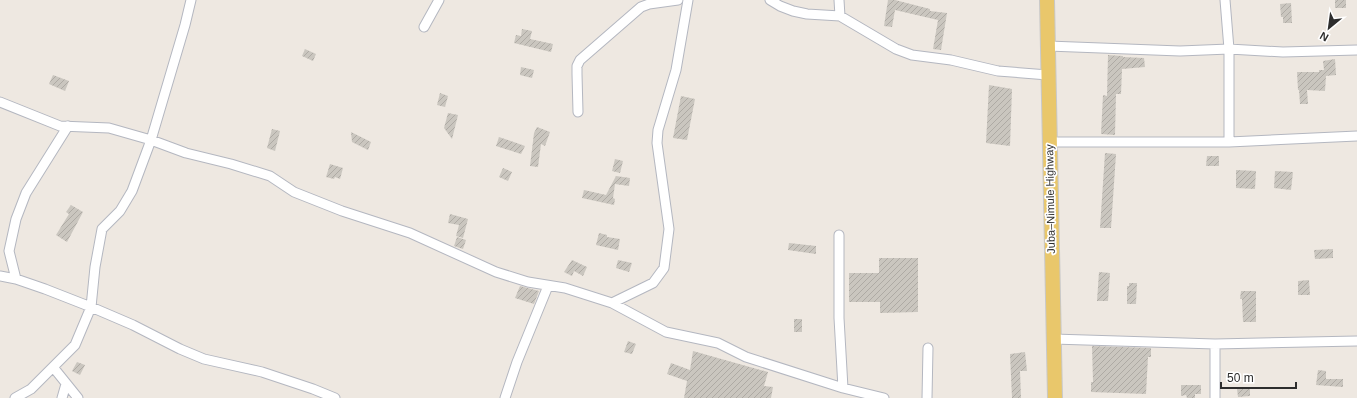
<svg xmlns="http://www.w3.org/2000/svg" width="1357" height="398" viewBox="0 0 1357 398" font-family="Arial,sans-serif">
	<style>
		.building { fill: url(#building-hatch) }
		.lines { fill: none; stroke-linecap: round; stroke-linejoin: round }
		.street-casing { stroke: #b4b7c0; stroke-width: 11 }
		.primary-casing { stroke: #c8c8c8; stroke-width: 16 }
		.street { stroke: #fff; stroke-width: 9 }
		.primary { stroke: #e9c76b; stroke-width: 14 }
		.labels { text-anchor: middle; stroke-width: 3.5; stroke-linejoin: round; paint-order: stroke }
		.street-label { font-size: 11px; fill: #2d2d2d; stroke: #fff }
	</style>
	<defs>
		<pattern id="building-hatch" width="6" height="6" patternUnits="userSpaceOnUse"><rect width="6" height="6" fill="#cac6bf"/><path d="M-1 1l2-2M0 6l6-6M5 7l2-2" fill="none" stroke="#aeaaa4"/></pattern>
	</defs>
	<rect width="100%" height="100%" fill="#eee8e1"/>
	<path class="building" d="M888,0H895L930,9V11L947,13L941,50L933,49L938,20L895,10L892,27L884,26Z
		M1335,0H1346V8H1335Z
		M1291,3L1292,23H1283V17H1281L1280,4Z
		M522,29L532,31L530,39L553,44L551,52L514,43L516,35L521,36Z
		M305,49L316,54L313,61L302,56Z
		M1108,55L1123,56V57L1144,58L1145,67L1122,69L1121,94H1116L1115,135L1101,134L1103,95L1107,96Z
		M1335,59L1336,75L1326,76L1325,91L1307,90L1308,104H1300L1299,90H1298L1297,72H1319V70H1324L1323,61Z
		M521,67L534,70L532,78L520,75Z
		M53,75L69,81L65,91L49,84Z
		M989,85L1012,89L1010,146L986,143Z
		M440,93L448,96L445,107L437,105Z
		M681,96L695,99L687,140L673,138Z
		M448,113L458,115L452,139L444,128Z
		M537,127L550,132L545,146L541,144L538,167L530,166L534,133Z
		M272,129L280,131L275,151L267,148Z
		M351,132L371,142L368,150L352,142Z
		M499,137L525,146L521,154L496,146Z
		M1105,153L1116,154L1111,228H1100Z
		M1207,156H1219V166H1206Z
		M615,159L623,161L620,173L612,171Z
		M330,164L343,168L340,179L335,177L334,179L326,177Z
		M503,168L512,172L508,181L499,177Z
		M1236,170L1256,171L1255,189L1236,188Z
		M1275,171L1293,172L1291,190L1274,188Z
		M616,176L630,178L629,186L615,184L613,198L615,199L614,205L582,198L584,190L606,195Z
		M71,205L83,212L67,242L56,235L69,214L66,212Z
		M450,214L468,219L463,238L456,236L459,225L448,223Z
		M599,233L607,235V237L620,239L618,250L596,245Z
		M457,237L466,240L463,249L454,246Z
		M789,243L816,246V254L788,250Z
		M1333,249V258L1315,259L1314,250Z
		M879,258H918V312L880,313V302H849V273H879Z
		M572,260L587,267L583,276L574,271L572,276L564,272Z
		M618,260L632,263L629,272L616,268Z
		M1099,272L1110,273L1108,301H1097Z
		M1309,280L1310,295H1298V281Z
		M1129,283H1137L1136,304H1127V286H1129Z
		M520,286L539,291L534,304L515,298Z
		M1241,291H1256V322H1243L1242,299H1240Z
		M794,319H802V332H794Z
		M628,341L636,344L632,354L624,352Z
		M1092,346L1151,348V357H1148L1146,394L1091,392V382H1093Z
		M693,351L768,372L764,386L773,387L771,398H684L687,381L667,374L671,363L690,370Z
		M1025,352L1027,371H1020L1021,398H1012L1010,354Z
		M77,362L85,365L80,375L72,371Z
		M1318,370L1326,371V379H1343V387L1316,385Z
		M1181,385H1201V394H1195V398H1187L1186,395L1181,396Z
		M1250,388V396L1238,397L1237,389Z"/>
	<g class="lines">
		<defs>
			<path id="street" d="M770,0L780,6L793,11L807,14L840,16L896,49L912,55L951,60L998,71L1048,75
				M839,0L840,16
				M1225,0L1229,49V142
				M424,27L439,0
				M1048,46L1180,51L1229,49L1283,52L1357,50
				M0,102L60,126L109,128L151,140L186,153L231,164L270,176L294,192L342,211L410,233L496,272L528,282L565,288L612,303L666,332L718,343L746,357L843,388L884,398
				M578,112L577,74V66L580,60L641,7L649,4L678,0
				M1049,142H1229L1357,136
				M839,235V318L843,388
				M0,276L16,279L45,289L91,307L133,325L180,349L204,359L262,372L313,389L335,398
				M16,279L9,251L16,219L26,193L68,126
				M612,303L653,283L664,268L669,229L657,143L658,130L676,70L688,0
				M1053,339L1215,344L1357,341
				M53,367L78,398
				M15,398L31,389L75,345L91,307L95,267L102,229L120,211L132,191L151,140L185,25L191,0
				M62,398L66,384
				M505,398L517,362L548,286
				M927,398L928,348
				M1215,398V344"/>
			<path id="primary" d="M1047,0L1055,398"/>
		</defs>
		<use href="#street" class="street-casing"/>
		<use href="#primary" class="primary-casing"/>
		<use href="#street" class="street"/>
		<use href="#primary" class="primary"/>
	</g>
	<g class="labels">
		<g class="street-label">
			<text transform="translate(1050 199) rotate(-91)" y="4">Juba–Nimule Highway</text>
		</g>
	</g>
	<g transform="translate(1329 28) rotate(209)" stroke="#ffffff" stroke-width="3" paint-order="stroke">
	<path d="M0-3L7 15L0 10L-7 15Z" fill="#2d2d2d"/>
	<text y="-6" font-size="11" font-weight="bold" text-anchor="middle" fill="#2d2d2d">N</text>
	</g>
	<path d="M1221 382v6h75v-6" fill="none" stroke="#2d2d2d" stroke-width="2"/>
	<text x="1227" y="382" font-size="12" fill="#2d2d2d" stroke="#ffffff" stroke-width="3" paint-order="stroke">50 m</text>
</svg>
